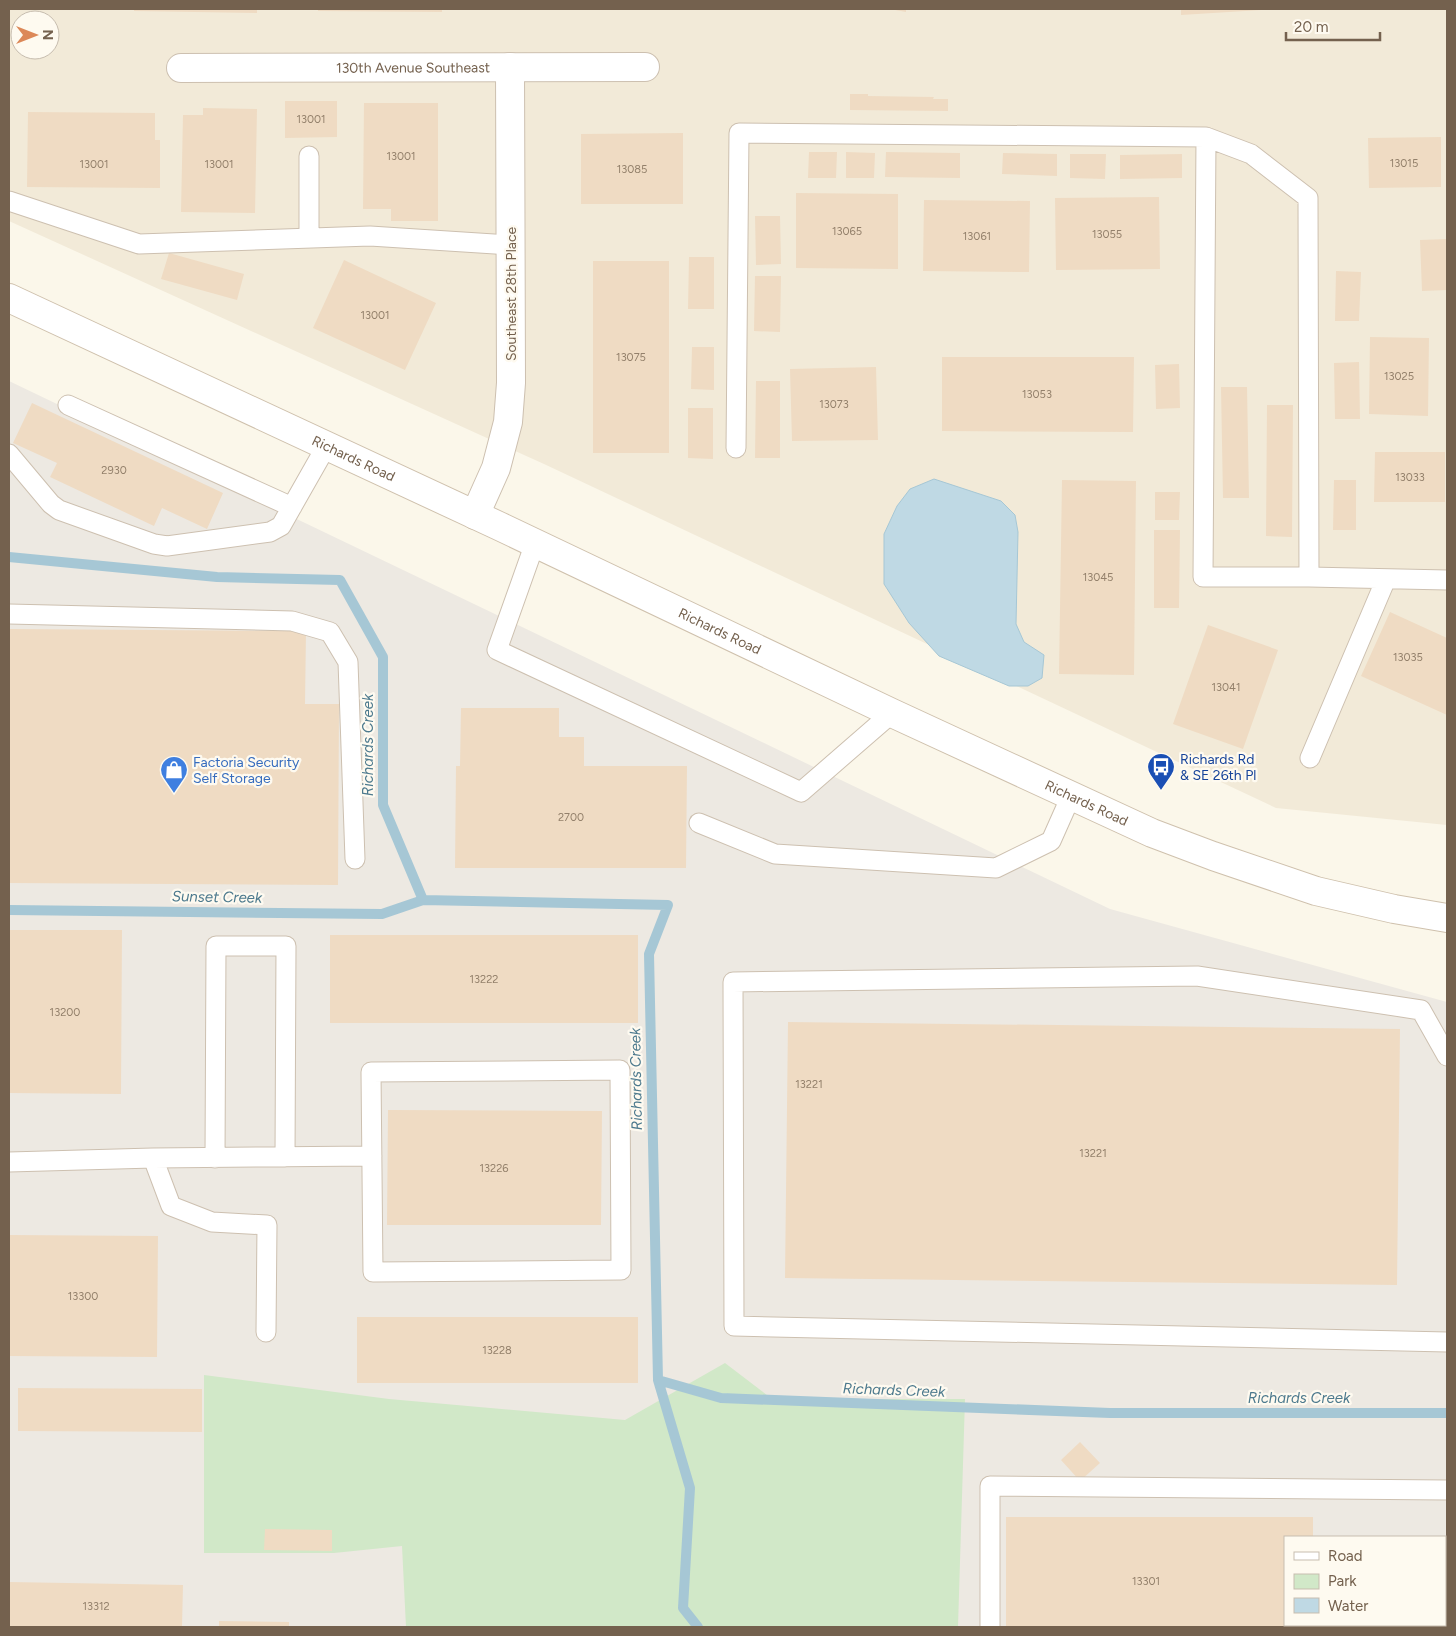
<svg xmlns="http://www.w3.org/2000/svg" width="1456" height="1636" viewBox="0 0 1456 1636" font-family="Figtree,sans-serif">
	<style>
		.residential { fill: #f2ead8; fill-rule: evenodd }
		.industrial { fill: #ede9e2; fill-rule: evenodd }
		.green { fill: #d1e8c8 }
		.water { fill: #bfd9e4; stroke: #a6c7d5 }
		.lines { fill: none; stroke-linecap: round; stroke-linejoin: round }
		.stream { stroke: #a6c7d5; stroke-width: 10 }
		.building { fill: #efdbc3 }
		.lane-casing { stroke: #cdc0b0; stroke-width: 21 }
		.street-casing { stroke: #cdc0b0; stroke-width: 30 }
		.secondary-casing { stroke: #cfc1ad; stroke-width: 30 }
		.lane { stroke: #fff; stroke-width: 19 }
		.street { stroke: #fff; stroke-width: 28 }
		.secondary { stroke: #fff; stroke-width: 28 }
		.labels { text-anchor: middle; stroke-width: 4.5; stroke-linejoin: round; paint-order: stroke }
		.number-label { font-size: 11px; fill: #93806b }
		.street-label { font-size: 14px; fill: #74614e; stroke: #fefaf0 }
		.transit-label { font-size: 14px; fill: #164399; stroke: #fefaf0; text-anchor: start }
		.shop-label { font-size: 14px; fill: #366cbe; stroke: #fefaf0; text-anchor: start }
		.water-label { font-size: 15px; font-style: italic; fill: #4c798d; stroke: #fefaf0 }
	</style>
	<rect width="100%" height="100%" fill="#fbf7ea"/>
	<path class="residential" d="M9,9H1447V825L1276,808L544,464L9,221ZM20,20H50V50H20Z"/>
	<path class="industrial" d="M9,381L1110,909L1447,1002V1627H9ZM1285,1537H1445V1625H1285Z"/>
	<path class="green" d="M725,1363L772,1399H965L958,1627H406L402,1546L334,1553H204V1375L389,1399L625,1420Z"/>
	<path class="water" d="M934,479L1001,501L1015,515L1018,532L1016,624L1024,642L1044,655L1042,678L1028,686H1009L939,656L909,623L884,584V534L897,506L910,489Z"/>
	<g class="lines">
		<path class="stream" d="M9,557L217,577L340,580L383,657V805L423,900L668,905L649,954L658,1380L721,1398L1110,1413H1447
			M9,910L382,914L423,900
			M658,1380L690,1488L683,1608L698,1627"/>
	</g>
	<path class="building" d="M134,9H257V13L134,11Z
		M318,9H442V12L318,11Z
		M890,9H906V12Z
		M1181,9H1261V10L1181,15Z
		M850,94H868V96L934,97L933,99H948V111L850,110Z
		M285,101H337V137L285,138Z
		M364,103H438V221H391V209H363Z
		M203,108L257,109L255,213L181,212L183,115H203Z
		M28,112L155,113V140H160V188L27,187Z
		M683,133V204H581V134Z
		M1441,137V187L1369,188L1368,138Z
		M809,152H837L836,178H808Z
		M846,152L875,153L874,178H846Z
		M886,152L960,153V178L885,177Z
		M1003,153L1057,154V176L1002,174Z
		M1070,154H1106L1105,179L1070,178Z
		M1182,154V178L1120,179V155Z
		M796,193L898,194V269L796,268Z
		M1159,197L1160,269L1056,270L1055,198Z
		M924,200L1030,201L1029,272L923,271Z
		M755,216H780L781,264L756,265Z
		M1447,239V290L1422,291L1420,240Z
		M169,253L244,274L237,300L161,279Z
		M689,257H714V309H688Z
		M344,260L436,303L405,370L313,328Z
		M593,261H669V453H593Z
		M1336,271L1361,272L1359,321H1335Z
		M755,276H781L780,332L754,331Z
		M1370,337L1429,338L1428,416L1369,414Z
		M692,347H714V390L691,389Z
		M942,357H1134L1133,432L942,431Z
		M1359,362L1360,419H1335L1334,363Z
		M1179,364L1180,408L1156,409L1155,365Z
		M876,367L878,440L792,441L790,369Z
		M756,381H780V458H755Z
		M1221,387H1247L1249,498H1223Z
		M32,403L223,493L207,529L162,508L154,526L50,477L57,463L13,443Z
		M1267,405H1293L1292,537L1266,536Z
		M688,408H713V459L688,458Z
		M1375,452H1445V502H1374Z
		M1062,480L1136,481L1134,675L1059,674Z
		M1334,480H1356V530H1333Z
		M1155,492H1180L1179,520H1155Z
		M1154,530H1180L1179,608H1154Z
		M1390,612L1447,638V715L1361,676Z
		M1208,625L1278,650L1243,749L1173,724Z
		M9,629L306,631L305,704H339L338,885L9,883Z
		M461,708H559V737H584V766H687L686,868H455L456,766H460Z
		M9,930H122L121,1094L9,1093Z
		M330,935H638V1023H330Z
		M788,1022L1400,1029L1397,1285L785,1278Z
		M388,1110L602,1111L601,1225H387Z
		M9,1235L158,1236L157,1357L9,1356Z
		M357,1317H638V1383H357Z
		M18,1388L202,1389V1432L18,1431Z
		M1080,1442L1100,1463L1080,1481L1061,1460Z
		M1006,1517H1313V1537H1285V1625H1313V1627H1006Z
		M265,1529L332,1530V1551L264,1550Z
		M9,1582L183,1585L182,1627H9Z
		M219,1621L289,1622V1627H219Z"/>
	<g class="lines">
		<defs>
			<path id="lane" d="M1206,137L1203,577H1309
				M309,156V238
				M9,201L139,244L370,236L511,245
				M68,405L292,507
				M736,448L739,133L1206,137L1251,154L1308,198L1309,577L1447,580
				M9,454L51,504L59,510L154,544L167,546L270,532L281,526L327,445
				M535,543L497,650L801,792L892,713
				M9,614L292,621L330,632L348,662L355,859
				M1310,758L1386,579
				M699,823L775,854L996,868L1051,841L1071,796
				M1447,1056L1421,1010L1197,976L733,982L734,1326L1447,1342
				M620,1070L621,1270L373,1272L371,1072Z
				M153,1158L171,1206L212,1222L267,1225L266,1332
				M215,1158L216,946H286L285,1157
				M9,1162L153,1158L372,1156
				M990,1627V1486L1447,1490"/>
			<g id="street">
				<path id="s1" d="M181,68L645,67"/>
				<path d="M475,515L496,468L508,422L511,383L510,67"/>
			</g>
			<g id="secondary">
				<path id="s2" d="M9,298L499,526L892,713L1152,833L1213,856L1316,891L1394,909L1447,918"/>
			</g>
		</defs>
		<use href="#lane" class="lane-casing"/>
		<use href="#street" class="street-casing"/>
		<use href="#secondary" class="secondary-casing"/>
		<use href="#lane" class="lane"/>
		<use href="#street" class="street"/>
		<use href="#secondary" class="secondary"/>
	</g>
	<defs>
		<symbol id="bus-pin" viewBox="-11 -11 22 30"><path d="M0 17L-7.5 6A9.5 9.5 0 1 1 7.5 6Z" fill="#1a4fb4" stroke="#fefaf0"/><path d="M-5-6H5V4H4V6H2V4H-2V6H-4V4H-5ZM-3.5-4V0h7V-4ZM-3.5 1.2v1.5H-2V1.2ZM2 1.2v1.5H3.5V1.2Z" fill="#fff"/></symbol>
		<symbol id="shop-pin" viewBox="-11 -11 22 30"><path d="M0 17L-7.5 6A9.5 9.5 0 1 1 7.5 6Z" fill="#3f7fe0" stroke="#fefaf0"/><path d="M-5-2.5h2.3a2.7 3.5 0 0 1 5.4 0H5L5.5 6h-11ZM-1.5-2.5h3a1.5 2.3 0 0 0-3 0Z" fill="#fff"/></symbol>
	</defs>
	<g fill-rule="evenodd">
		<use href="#bus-pin" x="1145" y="751" width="32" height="43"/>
		<use href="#shop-pin" x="158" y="754" width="32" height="43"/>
	</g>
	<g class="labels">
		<g class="number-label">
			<text x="311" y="123">13001</text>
			<text x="401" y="160">13001</text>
			<text x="1404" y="167">13015</text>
			<text x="94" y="168">13001</text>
			<text x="219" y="168">13001</text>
			<text x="632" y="173">13085</text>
			<text x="847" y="235">13065</text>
			<text x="1107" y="238">13055</text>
			<text x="977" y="240">13061</text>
			<text x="375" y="319">13001</text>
			<text x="631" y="361">13075</text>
			<text x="1399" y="380">13025</text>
			<text x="1037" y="398">13053</text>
			<text x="834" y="408">13073</text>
			<text x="114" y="474">2930</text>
			<text x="1410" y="481">13033</text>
			<text x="1098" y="581">13045</text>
			<text x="1408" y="661">13035</text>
			<text x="1226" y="691">13041</text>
			<text x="571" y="821">2700</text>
			<text x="484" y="983">13222</text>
			<text x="65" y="1016">13200</text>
			<text x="809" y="1088">13221</text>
			<text x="1093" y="1157">13221</text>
			<text x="494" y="1172">13226</text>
			<text x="83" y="1300">13300</text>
			<text x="497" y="1354">13228</text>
			<text x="1146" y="1585">13301</text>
			<text x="96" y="1610">13312</text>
		</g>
		<g class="street-label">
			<text dy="5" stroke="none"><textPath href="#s1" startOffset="232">130th Avenue Southeast</textPath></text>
			<text transform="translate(511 294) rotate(-90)" y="5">Southeast 28th Place</text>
			<text dy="5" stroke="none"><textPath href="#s2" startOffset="380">Richards Road</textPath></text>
			<text dy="5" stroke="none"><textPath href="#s2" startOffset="785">Richards Road</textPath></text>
			<text dy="5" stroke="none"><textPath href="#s2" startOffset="1190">Richards Road</textPath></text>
		</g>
		<g class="transit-label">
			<text x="1180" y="764">Richards Rd<tspan x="1180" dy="16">&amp; SE 26th Pl</tspan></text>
		</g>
		<g class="shop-label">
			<text x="193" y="767">Factoria Security<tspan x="193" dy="16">Self Storage</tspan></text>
		</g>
		<g class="water-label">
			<text transform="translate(368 745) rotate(-90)" y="5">Richards Creek</text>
			<text transform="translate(217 897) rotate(1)" y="5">Sunset Creek</text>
			<text transform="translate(636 1079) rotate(-91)" y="5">Richards Creek</text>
			<text transform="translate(894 1390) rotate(2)" y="5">Richards Creek</text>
			<text x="1299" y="1403">Richards Creek</text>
		</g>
	</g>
	<rect width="1456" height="1636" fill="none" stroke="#74614e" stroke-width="20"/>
	<rect x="1284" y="1536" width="162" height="90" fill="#fefaf0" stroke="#c7bdaf"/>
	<rect x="1294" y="1552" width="25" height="8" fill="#ffffff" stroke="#c7bdaf"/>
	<text x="1328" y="1561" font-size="15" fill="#74614e">Road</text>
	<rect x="1294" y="1574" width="25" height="15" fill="#d1e8c8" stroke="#c7bdaf"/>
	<text x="1328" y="1586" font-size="15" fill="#74614e">Park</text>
	<rect x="1294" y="1598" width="25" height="15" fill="#bfd9e4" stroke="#c7bdaf"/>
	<text x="1328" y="1611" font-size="15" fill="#74614e">Water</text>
	<g transform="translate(35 35) rotate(90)"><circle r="24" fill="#fefaf0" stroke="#c7bdaf"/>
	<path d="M0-4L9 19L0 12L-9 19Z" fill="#dc8858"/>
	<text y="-8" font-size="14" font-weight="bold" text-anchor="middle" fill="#74614e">N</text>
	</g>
	<path d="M1286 32v8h94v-8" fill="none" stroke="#74614e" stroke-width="2.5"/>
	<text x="1294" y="32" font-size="15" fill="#74614e" stroke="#fefaf0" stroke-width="4" paint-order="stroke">20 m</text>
</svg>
